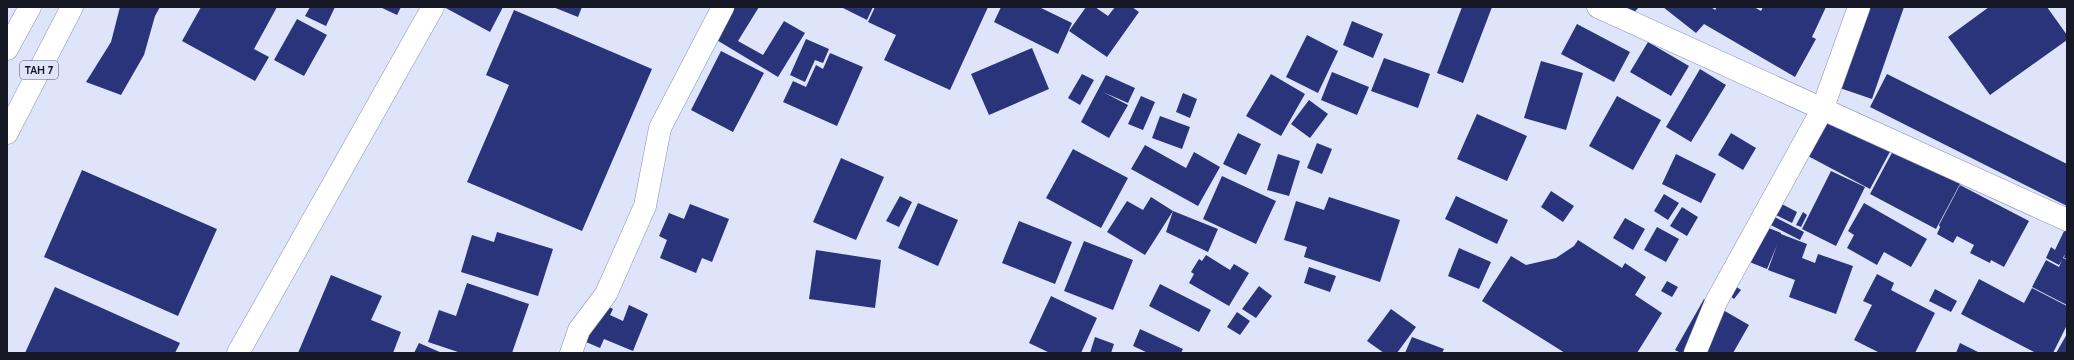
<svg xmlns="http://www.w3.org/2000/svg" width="2074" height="360" viewBox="0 0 2074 360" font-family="Cabin,sans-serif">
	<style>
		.building { fill: #2a347b }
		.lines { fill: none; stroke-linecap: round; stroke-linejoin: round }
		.minor-casing { stroke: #8a93b3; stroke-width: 23 }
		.highway-casing { stroke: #8a93b3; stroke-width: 23 }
		.minor { stroke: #fff; stroke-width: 22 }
		.highway { stroke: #fff; stroke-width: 22 }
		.labels { text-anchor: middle; stroke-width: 4; stroke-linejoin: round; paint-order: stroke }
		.shield { fill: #dee4f9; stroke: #525665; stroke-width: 1 }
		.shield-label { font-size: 11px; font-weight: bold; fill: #161925 }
	</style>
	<rect width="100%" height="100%" fill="#dee4f9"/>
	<path class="building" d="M120,7H160L155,16L144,55L121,95L86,82L111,42Z
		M201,7H277L254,49L269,57L255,81L182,41Z
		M310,7H335L326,26L305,16Z
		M380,7H401L397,15Z
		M444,7H503L490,32Z
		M553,7H582L578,17Z
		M734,7H759L738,41L763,55L784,21L805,33L778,77L715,39Z
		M841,7H873L867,20Z
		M875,7H988L950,90L884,60L896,35L868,22Z
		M1001,7H1039L1072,23L1058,54L994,22Z
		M1086,7H1095L1108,16L1115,7H1132L1139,12L1107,57L1069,31Z
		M1462,7H1492L1463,83L1437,73Z
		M1622,7H1639L1632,15Z
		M1663,7H1711L1715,10L1717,7H1754L1761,11L1763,7H1826L1812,37L1816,39L1795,77L1704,24L1696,33Z
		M1861,7H1904L1872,99L1834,86Z
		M1989,7H2047L2067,35V40L1990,95L1948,37Z
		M514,10L652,69L582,231L467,182L509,85L486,75Z
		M297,19L327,35L304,76L274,60Z
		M1352,21L1383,34L1373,58L1343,45Z
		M1577,24L1630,52L1614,82L1561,54Z
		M1307,35L1338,51L1318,93L1286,77Z
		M806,39L829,49L823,63L815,60L805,82L790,75Z
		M1648,42L1689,66L1671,96L1630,72Z
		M1032,48L1049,89L989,115L971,74Z
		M721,51L764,73L733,132L691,110Z
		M830,53L863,67L837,126L783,102L793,81L806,87L816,65L823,69Z
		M1384,58L1430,74L1418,108L1371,91Z
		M1541,61L1583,73L1566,130L1524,118Z
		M1700,69L1726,85L1691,142L1666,127Z
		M1332,72L1369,87L1357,115L1321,100Z
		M1082,74L1094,80L1080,105L1068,98Z
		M1271,74L1305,94L1281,136L1246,116Z
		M1887,74L2067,164V206L1870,107Z
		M1106,75L1135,88L1128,103L1103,92L1128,105L1109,138L1081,122Z
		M1183,93L1197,99L1190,118L1176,112Z
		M1141,96L1155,102L1143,130L1128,124Z
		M1617,96L1661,120L1633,170L1589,146Z
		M1309,100L1328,114L1310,138L1291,124Z
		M1477,114L1527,136L1507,181L1457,159Z
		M1832,114L1893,146L1870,189L1808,156Z
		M1160,116L1190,127L1182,149L1152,138Z
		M1238,133L1261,144L1246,175L1223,164Z
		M1731,133L1756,148L1743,170L1718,155Z
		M1317,143L1332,149L1322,174L1307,168Z
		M1145,145L1186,168L1194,152L1220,167L1198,206L1131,169Z
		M1895,147L1961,182L1936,229L1870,194Z
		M1073,149L1128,178L1101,228L1046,198Z
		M1278,154L1300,161L1289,196L1267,190Z
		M1676,154L1716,174L1701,203L1662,184Z
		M841,158L884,177L856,240L813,222Z
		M82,170L217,229L178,316L44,257Z
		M1831,171L1865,187L1836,246L1802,229Z
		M1222,176L1276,201L1256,244L1203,219Z
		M1960,185L2029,221L2004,267L1991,260L1990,263L1970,253L1974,245L1957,236L1953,243L1937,234L1940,227L1939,225Z
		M1551,191L1574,206L1563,222L1541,207Z
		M1664,194L1679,203L1668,220L1654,211Z
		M900,196L912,202L899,227L886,221Z
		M1456,196L1508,220L1497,244L1445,219Z
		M1151,197L1173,211L1145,255L1107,232L1127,201L1143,210Z
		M1329,197L1400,220L1380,282L1304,257L1307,247L1284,240L1296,201L1324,210Z
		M1776,201L1797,212L1792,223L1770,212Z
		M918,203L958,220L938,266L898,248Z
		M1864,203L1927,239L1911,267L1884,252L1877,265L1847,248L1854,235L1848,231Z
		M690,204L729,219L712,262L702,258L696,273L660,258L667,240L659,236L669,213L684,219Z
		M1682,207L1698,217L1687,236L1670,226Z
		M1173,211L1218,229L1208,252L1166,232Z
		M1803,212L1807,215L1801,227L1796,225Z
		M1767,213L1804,232L1800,240L1763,221Z
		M1625,218L1645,229L1633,250L1613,238Z
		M1019,221L1072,242L1055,284L1002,263Z
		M1761,225L1781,233V234L1807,244L1802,258L1815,263L1818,254L1853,266L1836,314L1789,297L1795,280L1768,270L1777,245L1767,269L1747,261Z
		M1657,227L1679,239L1666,262L1644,250Z
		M2065,229L2067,230V259L2064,258L2065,254L2063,258L2067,260V305L2032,287L2046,260L2059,267L2062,260L2059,265L2046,258L2051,247L2055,250Z
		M497,232L553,249L538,296L461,272L472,235L494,242Z
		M1578,240L1622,268L1625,263L1646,277L1635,295L1662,313L1637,353H1565L1482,301L1511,256L1526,265L1556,258L1574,246Z
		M1084,241L1133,260L1113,310L1064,291Z
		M1459,248L1491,262L1479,289L1448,276Z
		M816,250L881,260L875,308L809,299Z
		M1206,255L1230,270L1234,264L1249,273L1229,306L1189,283L1194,274L1191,272L1199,259L1202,261Z
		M1309,267L1336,276L1330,292L1304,283Z
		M1877,274L1894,283L1891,290L1935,313L1915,353H1880L1854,340L1872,305L1863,301Z
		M331,275L382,296L371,320L401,332L393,353H298Z
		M1979,279L2024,303L2032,288L2067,306V325L2053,353H2036L1961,314Z
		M1667,281L1678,287L1672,297L1661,291Z
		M467,283L529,304L512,353H461L428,342L439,310L456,316Z
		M1160,284L1211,310L1199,332L1149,306Z
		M1259,286L1272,296L1256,318L1242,309Z
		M1735,286L1741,290L1734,299L1728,294Z
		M55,287L180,343L175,353H25Z
		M1935,289L1957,301L1951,312L1929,301Z
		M1051,296L1097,318L1081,353H1050L1029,343Z
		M1704,299L1749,325L1733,353H1681L1675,350Z
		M603,304L613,309L610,315L623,321L629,305L648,314L633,351L604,339L600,348L586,342Z
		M1391,309L1416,327L1397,353H1384L1367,341Z
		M1237,312L1250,321L1240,335L1227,327Z
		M1140,329L1183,349L1181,353H1148L1133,346Z
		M2067,334V353H2056Z
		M1095,337L1114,344L1111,353H1090Z
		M1412,337L1444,349L1442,353H1405Z
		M419,343L442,353H414Z
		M1960,343L1980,353H1956Z"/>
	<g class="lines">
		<defs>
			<path id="minor" d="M1598,7L2067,220
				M238,353L433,7
				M571,353L579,330L606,294L645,206L660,128L723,7
				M1695,353L1716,302L1822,110L1859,7"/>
			<path id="highway" d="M7,49L30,7
				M7,133L72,7"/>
		</defs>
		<use href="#minor" class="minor-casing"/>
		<use href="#highway" class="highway-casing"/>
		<use href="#minor" class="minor"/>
		<use href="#highway" class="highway"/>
	</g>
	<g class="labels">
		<rect class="shield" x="20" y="61" width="38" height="18" rx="3"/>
		<g class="shield-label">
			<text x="39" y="74">TAH 7</text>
		</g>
	</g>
	<rect width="2074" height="360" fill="none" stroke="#161925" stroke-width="16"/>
</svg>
